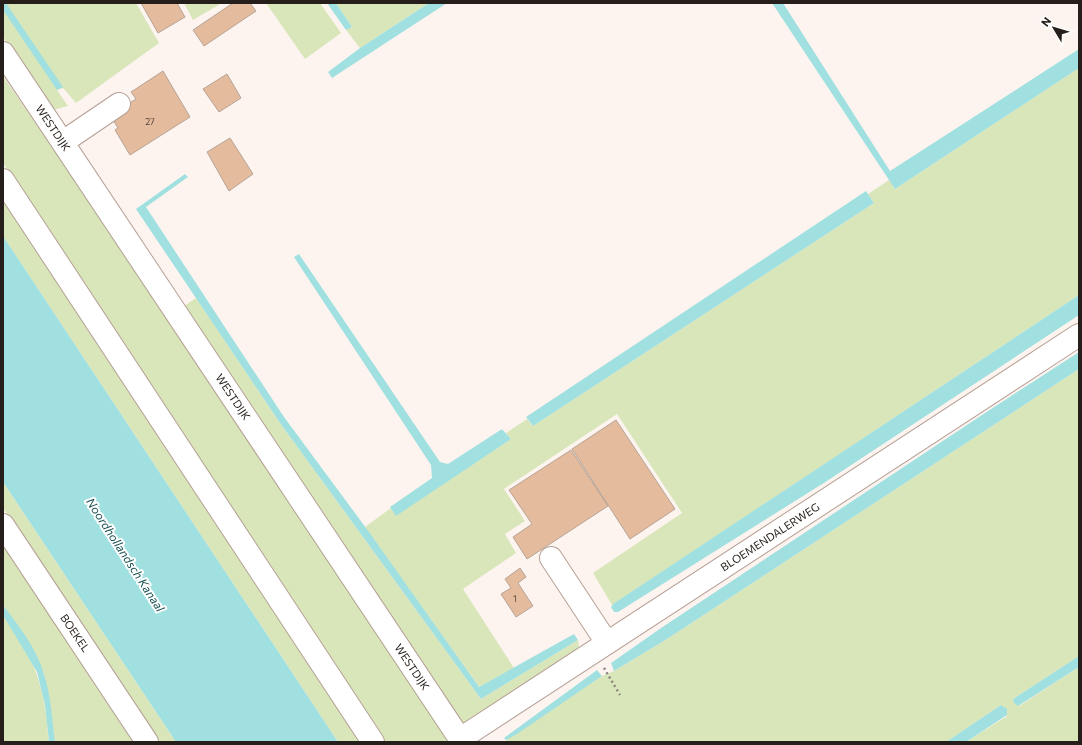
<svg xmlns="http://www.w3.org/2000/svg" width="1082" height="745" viewBox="0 0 1082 745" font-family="Commissioner,sans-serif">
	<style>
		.green { fill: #d9e6ba }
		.water { fill: #a1e0e0 }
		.building { fill: #e4bb9c; stroke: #b6a497 }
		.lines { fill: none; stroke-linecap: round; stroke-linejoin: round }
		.minor-casing { stroke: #b5a096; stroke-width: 24 }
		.major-casing { stroke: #b5a096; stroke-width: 24 }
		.path { stroke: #8b837f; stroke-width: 2.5; stroke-dasharray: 2 3; stroke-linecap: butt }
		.minor { stroke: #fff; stroke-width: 22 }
		.major { stroke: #fff; stroke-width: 22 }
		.labels { text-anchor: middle; stroke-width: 4; stroke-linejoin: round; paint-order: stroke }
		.number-label { font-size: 9px; fill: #56453a }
		.street-label { font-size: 11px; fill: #261e1a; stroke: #fff }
		.water-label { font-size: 12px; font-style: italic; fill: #1d5354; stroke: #fff }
	</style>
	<rect width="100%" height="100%" fill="#fdf4f0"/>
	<path class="green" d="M3,3H136L159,43L76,103L63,88L57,90L68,106L53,110L3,37Z
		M184,3H222L193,20Z
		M266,3H320L341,33L305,59Z
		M336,3H429L360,48L346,30L352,27Z
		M1079,68V295L612,605L593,573L682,513L617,414L504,489L525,521L505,534L516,553L463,589L514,668L479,687L365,527L391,508L396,515L511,439L506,433L527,419L533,426L874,203L868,194L889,180L895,189Z
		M3,76L237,417L454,742H385L3,163Z
		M3,196L363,742H338L3,236Z
		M196,298L280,423L481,699L578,640L580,653L464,727L184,306Z
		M1079,369V656L1013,699L1019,706L1079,667V742H966L1007,716L1001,705L946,742H508L506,740L602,676L614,671L667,639Z
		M3,482L176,742H157L3,508Z
		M3,546L138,742H55L48,692L44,673L26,638L3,605Z
		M3,609C22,637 38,669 44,702C47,715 47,729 49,742H3Z"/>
	<path class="water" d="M3,3H6L63,87L57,90L3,10Z
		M327,3H336L352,27L346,30Z
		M429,3H447L332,78L328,72L360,48Z
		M772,3H783L890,171L1079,49V68L895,189Z
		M185,174L188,177L146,207L284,417L369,532L479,687L574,634L578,640L481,699L280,423L136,209Z
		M866,191L874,203L533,426L526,417Z
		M3,236L338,742H176L3,482Z
		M299,254L440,462L448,464L502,429L511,439L396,516L390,507L432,478L431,465L294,257Z
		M1079,295V315L827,481L618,612H614L611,607L613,604Z
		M1079,352V369L667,639L614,671L611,663L661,628L988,411Z
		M3,605C19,626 37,649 44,674C51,696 52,719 55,742H49L45,705L37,672L3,615Z
		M1079,656V667L1018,706L1014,703L1013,699Z
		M597,670L602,676L517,734L506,740L504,738Z
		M1001,705L1007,709V715L966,742H946Z"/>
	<path class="building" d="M141,3H177L185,17L158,33Z
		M233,3H250L256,11L204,46L193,30Z
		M163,71L190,117L130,155L115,130L118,128L110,115L136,99L131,92Z
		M227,74L241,98L219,112L203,89Z
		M230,138L253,174L229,191L207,152Z
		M616,420L675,509L630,539L572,449Z
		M571,450L608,506L527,559L513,537L532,524L509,490Z
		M520,568L526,577L518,583L533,606L516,617L501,594L511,588L505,579Z"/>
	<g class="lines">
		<defs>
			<path id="minor" d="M3,53L462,742
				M63,142L119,104
				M3,525L147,742
				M551,558L607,643
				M460,739L1079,335"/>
			<path id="major" d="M3,180L373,742"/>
		</defs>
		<use href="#minor" class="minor-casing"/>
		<use href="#major" class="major-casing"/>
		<path class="path" d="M604,668L620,695"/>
		<use href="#minor" class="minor"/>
		<use href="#major" class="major"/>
	</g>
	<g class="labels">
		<g class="number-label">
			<text x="150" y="125">27</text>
			<text x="515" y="602">1</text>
		</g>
		<g class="street-label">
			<text transform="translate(53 128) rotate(56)" y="4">WESTDIJK</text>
			<text transform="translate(233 397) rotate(56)" y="4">WESTDIJK</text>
			<text transform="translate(770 537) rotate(-33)" y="4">BLOEMENDALERWEG</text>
			<text transform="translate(75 633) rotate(56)" y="4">BOEKEL</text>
			<text transform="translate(412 667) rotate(56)" y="4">WESTDIJK</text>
		</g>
		<g class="water-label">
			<text transform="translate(125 555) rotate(57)" y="4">Noordhollandsch Kanaal</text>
		</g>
	</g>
	<rect width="1082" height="745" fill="none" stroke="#261e1a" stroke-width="8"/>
	<g transform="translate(1054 28) rotate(308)" stroke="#ffffff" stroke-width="3" paint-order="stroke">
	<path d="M0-3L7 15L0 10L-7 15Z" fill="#261e1a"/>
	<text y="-6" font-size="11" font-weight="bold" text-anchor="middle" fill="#261e1a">N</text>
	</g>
</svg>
